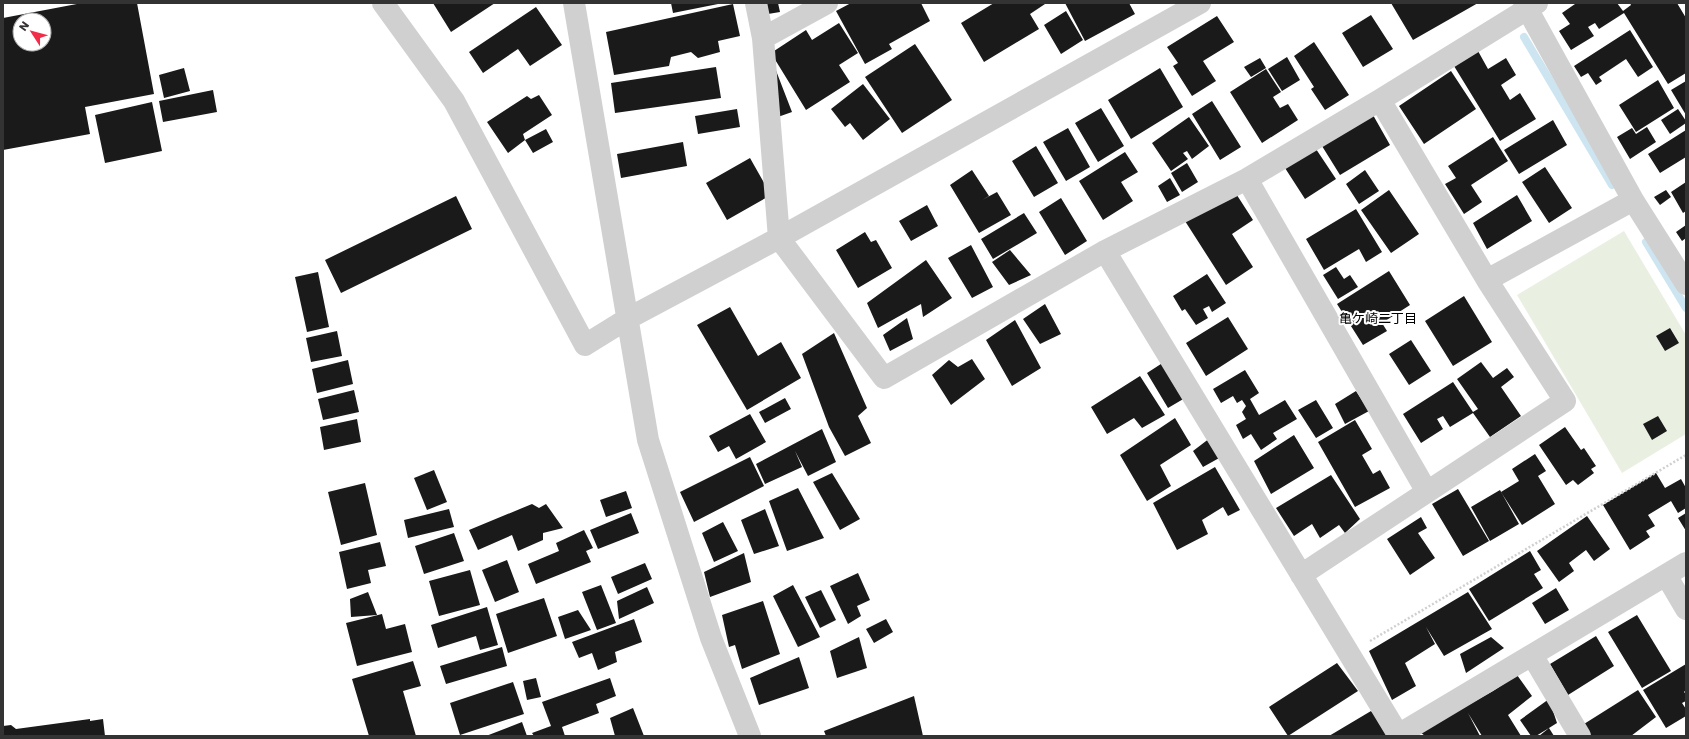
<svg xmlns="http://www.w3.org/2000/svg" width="1689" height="739" viewBox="0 0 1689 739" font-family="Poppins,'Noto Sans JP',sans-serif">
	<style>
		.green { fill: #eaf0e1 }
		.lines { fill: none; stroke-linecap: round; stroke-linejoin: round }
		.stream { stroke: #cde5f0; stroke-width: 8 }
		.building { fill: #1a1a1a; fill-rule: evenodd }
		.path { stroke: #d0d0d0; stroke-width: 2.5; stroke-dasharray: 2 2; stroke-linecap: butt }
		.minor { stroke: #d0d0d0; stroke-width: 22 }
		.labels { text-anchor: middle; stroke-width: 4; stroke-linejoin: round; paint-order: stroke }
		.neighbourhood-label { font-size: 13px; fill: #000; stroke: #fff }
	</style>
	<rect width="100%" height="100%" fill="#fff"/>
	<path class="green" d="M1624,231L1686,335V434L1622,473L1517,295Z"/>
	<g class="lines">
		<path class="stream" d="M1524,37L1612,185
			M1646,242L1686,308"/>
	</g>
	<path class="building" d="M82,3H137L154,94L85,107L90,134L3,150V18ZM20,20H44V44H20Z
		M433,3H495L451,32Z
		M671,3H718V4L673,13Z
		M749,3H778L780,12L751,17Z
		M851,3H921L930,21L889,44L892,49L865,64L836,11Z
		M994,3L1045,4L1030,14L1039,29L984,62L961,23Z
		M1065,3H1129L1135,14L1085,41Z
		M1391,3H1478L1413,40Z
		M1574,3H1617L1623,11L1631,5L1630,3H1677L1686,18V73L1668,84L1624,13L1599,29L1595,23L1588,27L1594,36L1571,50L1559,31L1570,24L1562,13L1575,4Z
		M733,4L740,36L718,41L720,52L698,58L691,52L671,57L669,66L614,75L606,32Z
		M536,7L562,45L530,66L518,49L483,73L469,52Z
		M1066,11L1083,40L1061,54L1044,25Z
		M1371,15L1393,49L1363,67L1342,33Z
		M1217,16L1234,42L1203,61L1216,81L1192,96L1173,66L1178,63L1167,47Z
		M839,23L858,53L839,65L850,82L806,110L771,53L806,30L812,40Z
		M1630,30L1653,67L1638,77L1626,59L1599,77L1602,81L1596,85L1588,73L1581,77L1574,66Z
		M1314,42L1349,95L1325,110L1311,89L1314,87L1294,56Z
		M915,44L952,100L902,133L865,77Z
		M1478,51L1488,69L1506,58L1516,75L1501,85L1510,100L1520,93L1536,119L1500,141L1454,66Z
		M1287,57L1300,80L1282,91L1268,69Z
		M1260,58L1266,68L1251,77L1244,67Z
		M716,67L721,98L615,113L611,83Z
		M184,68L190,91L164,98L159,75Z
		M775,68L792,112L775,118Z
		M1160,68L1183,107L1131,139L1108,100Z
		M1266,69L1281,92L1273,97L1280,108L1288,104L1298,120L1262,143L1230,92Z
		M1451,71L1476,109L1424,144L1399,106Z
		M1658,80L1674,108L1636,132L1619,105Z
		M1686,81V115L1671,90Z
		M863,84L890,119L863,140L850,123L845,127L831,109Z
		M213,90L217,112L163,122L159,101Z
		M539,95L552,115L523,134L525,140L508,153L487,122L527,96L531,99Z
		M1212,101L1241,147L1220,160L1192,114Z
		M152,102L162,151L105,163L95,115Z
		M1101,108L1124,146L1098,162L1075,123Z
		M737,109L740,127L698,134L695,116Z
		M1678,109L1686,121V123L1670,134L1661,120Z
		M1373,115L1390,145L1340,175L1322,146Z
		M1189,117L1209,146L1192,159L1187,151L1183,153L1188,159L1171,171L1152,143Z
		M1553,120L1567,145L1519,174L1504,150Z
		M1647,127L1656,142L1630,159L1617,137L1632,128L1636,134Z
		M1068,128L1090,167L1066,181L1043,142Z
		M546,129L553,142L533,153L525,140Z
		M1686,130V157L1660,173L1648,154Z
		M1493,137L1508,161L1471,185L1482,202L1464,214L1445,184L1456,178L1448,166Z
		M683,142L687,166L621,178L617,154Z
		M1036,146L1058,183L1034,197L1012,161Z
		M1316,149L1336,179L1305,199L1285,168Z
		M1125,152L1138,172L1121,182L1133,201L1103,220L1079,181Z
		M750,158L771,195L727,220L706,183Z
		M1187,163L1198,182L1182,192L1171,173Z
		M1545,167L1572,208L1549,223L1522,182Z
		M972,170L989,196L982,200L997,192L1011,215L979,233L950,185Z
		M1365,170L1379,191L1359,204L1346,184Z
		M1170,178L1180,195L1167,202L1158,186Z
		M1686,182V211L1683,213L1671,192Z
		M1233,189L1253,220L1232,234L1253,267L1226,285L1185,221Z
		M1389,190L1419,234L1391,253L1361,210Z
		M1666,190L1671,197L1660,205L1654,197Z
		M1517,195L1532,221L1487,249L1473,223Z
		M456,196L472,229L341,293L325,260Z
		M1061,198L1087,241L1065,255L1039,212Z
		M927,205L938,226L911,241L899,221Z
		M1356,209L1382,252L1366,262L1359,249L1324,270L1306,239Z
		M1024,213L1037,233L993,259L981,239Z
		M1686,225V238L1682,241L1676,232Z
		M865,232L871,242L876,240L892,268L858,288L836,250Z
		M971,245L993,287L972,298L948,258Z
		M1010,250L1031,275L1009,285L992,262Z
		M926,260L952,298L923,317L921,304L878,328L867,303Z
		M1336,267L1344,279L1350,275L1358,287L1338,299L1323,275Z
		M1389,271L1410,305L1382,323L1387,331L1363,345L1337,304Z
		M318,272L329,327L307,332L295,277Z
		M1207,274L1226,303L1212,312L1209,306L1203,309L1208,318L1196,325L1185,309L1182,311L1173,296Z
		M1464,296L1492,342L1453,366L1425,321Z
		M1045,304L1061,334L1040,344L1023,319Z
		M730,307L758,356L781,342L801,378L747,410L697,325Z
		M1228,317L1248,349L1206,376L1186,343Z
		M907,318L913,339L890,351L883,335Z
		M1015,320L1041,368L1012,386L986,340Z
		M1670,328L1679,343L1665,351L1656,336Z
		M337,331L342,356L311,362L306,338Z
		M834,333L867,408L858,416L871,443L845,456L829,427L802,354Z
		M1411,340L1431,371L1409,385L1389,354Z
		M972,359L985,379L951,405L932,375L949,360L958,367Z
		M348,360L353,384L317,393L312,369Z
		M1164,362L1185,398L1168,408L1147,373Z
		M1481,362L1493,378L1507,368L1514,377L1501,387L1521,416L1490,437L1473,413L1450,427L1443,416L1437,419L1443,429L1421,443L1403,414L1453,382L1473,412L1478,409L1457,379Z
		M1245,370L1259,393L1250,399L1259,415L1285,400L1297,419L1273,433L1277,439L1261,450L1251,434L1243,439L1236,425L1246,419L1242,412L1246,406L1242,400L1237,403L1233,396L1221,403L1213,389Z
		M1140,376L1165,415L1142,428L1134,418L1107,434L1091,407Z
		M354,390L359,412L323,420L318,399Z
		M1356,391L1369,411L1345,424L1335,404Z
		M785,398L791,409L765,423L759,412Z
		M1316,400L1333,428L1316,438L1298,410Z
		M750,414L766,442L736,459L729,446L718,452L709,436Z
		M1658,416L1667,431L1652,440L1643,424Z
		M1175,418L1191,445L1160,465L1171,486L1147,501L1120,455Z
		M357,419L361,442L324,450L320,427Z
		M1355,420L1372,449L1362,455L1373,474L1380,470L1390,488L1355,507L1318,442Z
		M1565,427L1581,450L1584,448L1596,466L1591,469L1594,473L1578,485L1573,480L1566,485L1539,445Z
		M822,429L836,462L808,476L795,451L802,467L765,484L756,464Z
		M1294,435L1314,468L1271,494L1254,461Z
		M1210,438L1221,457L1203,467L1193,451Z
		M1535,454L1546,471L1538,476L1555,504L1522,525L1501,492L1519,481L1512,469Z
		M750,457L764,486L694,522L680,492Z
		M1215,467L1240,510L1228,516L1223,507L1202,520L1208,534L1177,550L1153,503Z
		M434,470L447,502L427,510L414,478Z
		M832,473L860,519L840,530L813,482Z
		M1656,473L1665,488L1681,479L1686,488V508L1678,513L1671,501L1648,515L1655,526L1646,531L1650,537L1630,550L1603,505Z
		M1331,475L1360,519L1345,533L1339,525L1320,538L1312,524L1294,536L1276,508Z
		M365,483L377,535L341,545L328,492Z
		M798,488L824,538L787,551L769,501Z
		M1458,489L1489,541L1463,556L1432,504Z
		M1500,490L1519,524L1490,541L1471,507Z
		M626,491L632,508L606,517L600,500Z
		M532,504L539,508L546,504L563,528L543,533V540L518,551L512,535L478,550L469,530Z
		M449,509L454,527L408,538L404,520Z
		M765,509L779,546L754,554L741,520Z
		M631,513L639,533L598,549L590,530Z
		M1686,513V531L1678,518Z
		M1587,516L1610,549L1594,561L1586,550L1569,563L1574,571L1559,582L1537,551Z
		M1421,517L1427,528L1418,533L1435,558L1410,575L1387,539Z
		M723,522L738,551L714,562L702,533Z
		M584,530L593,548L586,551L591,562L536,584L528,564L559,551L556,543Z
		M454,533L464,561L424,574L415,546Z
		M380,542L386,566L368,570L371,583L347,589L339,552Z
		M1530,551L1541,570L1534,574L1543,588L1489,621L1469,589Z
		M744,553L751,582L710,597L704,572Z
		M507,560L519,592L495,602L482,570Z
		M645,563L652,579L618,594L611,577Z
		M470,570L480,605L439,616L429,581Z
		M858,573L870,600L857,606L861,616L848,624L830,586Z
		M601,585L616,623L597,630L582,592Z
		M793,585L820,637L798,647L773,596Z
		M647,587L654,603L619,619L617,601Z
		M1556,588L1569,610L1545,624L1532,603Z
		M821,590L836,620L820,628L805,597Z
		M368,592L377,615L351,617L350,599Z
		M1468,592L1492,629L1444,656L1426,627L1435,644L1405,663L1416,686L1392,700L1369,651Z
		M544,598L557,636L508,653L496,614Z
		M763,601L780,654L742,669L735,645L729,647L722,615Z
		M487,607L498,645L480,650L476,636L438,648L431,625Z
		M578,610L591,630L565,639L558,617Z
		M382,614L386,629L405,624L412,652L357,666L346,623Z
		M1637,615L1671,671L1642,688L1608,632Z
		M634,619L642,642L615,652L617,662L598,670L592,653L579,658L572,642Z
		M886,619L893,632L874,643L866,629Z
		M1596,636L1614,666L1568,695L1550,664Z
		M859,637L867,668L837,678L830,651Z
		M1491,637L1504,648L1466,673L1460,654Z
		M502,647L507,666L446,684L440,666Z
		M799,657L809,688L759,705L750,678Z
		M413,661L421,686L403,691L416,736H369L352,679Z
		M1337,663L1358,691L1288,736L1269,707Z
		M1686,664V690L1684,692L1686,694V701L1682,703L1686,709V716L1666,728L1643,690Z
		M1517,675L1532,696L1508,715L1521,736H1482L1468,713L1480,736H1425L1420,732L1493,691Z
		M536,678L541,697L527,700L523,681Z
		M610,678L616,696L596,704L599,713L562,727L565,736H534L532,733L551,726L542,702Z
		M513,682L524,714L460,735L450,703Z
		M1638,690L1656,717L1631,736H1591L1584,724Z
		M914,696L923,736H826L824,731Z
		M1549,699L1557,723L1549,728L1554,736H1539L1549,728L1536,736H1531L1520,720Z
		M633,708L644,736H615L610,718Z
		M1371,711L1399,736H1329Z
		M90,719V721L103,719L105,736H3V726L11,725L16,729Z
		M522,722L527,736H486Z"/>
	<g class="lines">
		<path class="path" d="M1370,641L1686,455"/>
		<path class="minor" d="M383,3L454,101L585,345L627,319L779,238L1200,3
			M574,3L648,440L711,638L750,736
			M756,3L763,38L779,238L884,378L1105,251L1247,179L1380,100L1537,3
			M1524,3L1633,200L1686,284
			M763,38L827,3
			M1247,179L1427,492
			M1105,251L1399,736
			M1487,280L1633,200
			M1301,575L1565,401L1487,280L1380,100
			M1666,575L1686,609
			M1532,655L1580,736
			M1398,735L1686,563"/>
	</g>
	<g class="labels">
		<g class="neighbourhood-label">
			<text x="1378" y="323">亀ケ崎二丁目</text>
		</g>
	</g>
	<rect width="1689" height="739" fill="none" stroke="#333333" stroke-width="8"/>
	<g transform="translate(32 32) rotate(306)"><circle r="19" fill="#ffffff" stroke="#adadad"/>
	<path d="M0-3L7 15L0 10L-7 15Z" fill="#f22d49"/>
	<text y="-6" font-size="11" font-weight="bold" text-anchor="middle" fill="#333333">N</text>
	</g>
</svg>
